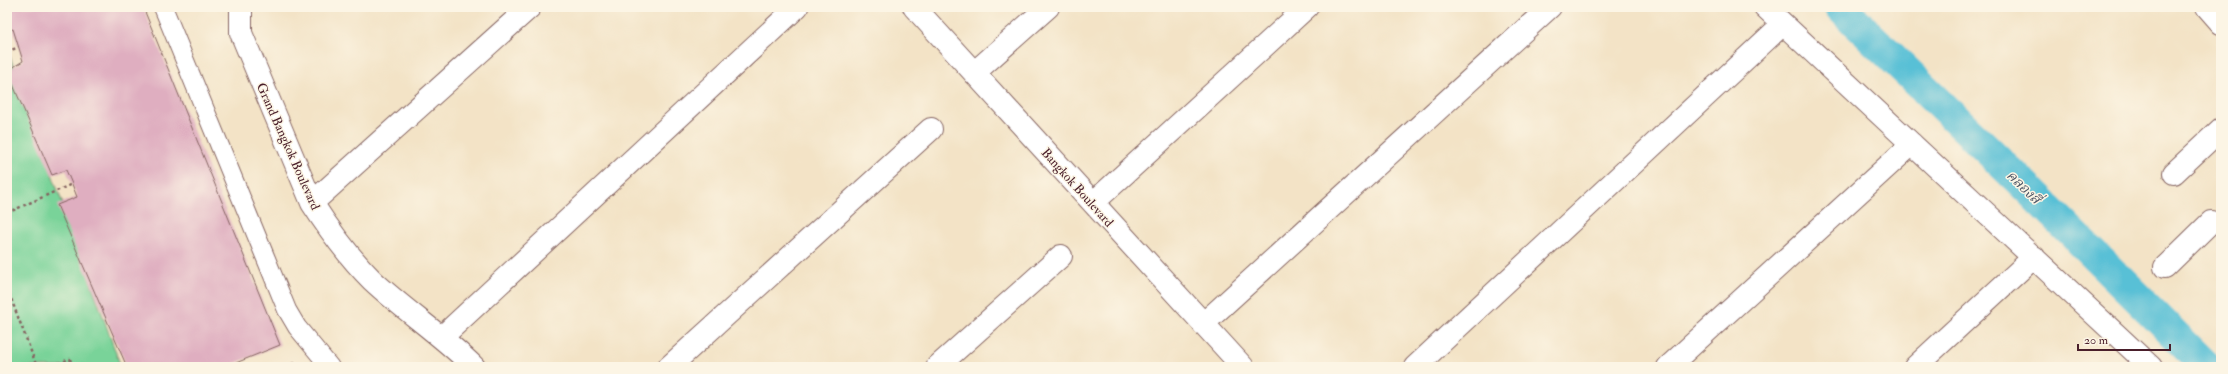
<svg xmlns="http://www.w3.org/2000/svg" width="2228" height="374" viewBox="0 0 2228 374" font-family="'IM FELL Double Pica','Noto Serif Thai',serif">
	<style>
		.green { fill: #79d399; stroke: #627962 }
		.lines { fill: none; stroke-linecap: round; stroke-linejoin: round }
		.canal { stroke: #59c0d6; stroke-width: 32 }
		.building { fill: #dfaec0 }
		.service-casing { stroke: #856461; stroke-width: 20 }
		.minor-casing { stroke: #856461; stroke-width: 24 }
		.path { stroke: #856461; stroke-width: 2.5; stroke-dasharray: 3 3; stroke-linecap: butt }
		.service { stroke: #fff; stroke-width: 18 }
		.minor { stroke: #fff; stroke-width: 22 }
		.labels { text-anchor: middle; stroke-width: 3; stroke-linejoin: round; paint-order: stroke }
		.street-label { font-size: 13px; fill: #4a1f2b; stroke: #fcf5e5 }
		.water-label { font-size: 14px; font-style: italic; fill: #4f5767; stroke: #fcf5e5 }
	</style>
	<rect width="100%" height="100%" fill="#fcf5e5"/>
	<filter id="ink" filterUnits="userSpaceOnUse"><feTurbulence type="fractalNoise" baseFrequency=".025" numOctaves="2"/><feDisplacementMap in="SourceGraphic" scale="8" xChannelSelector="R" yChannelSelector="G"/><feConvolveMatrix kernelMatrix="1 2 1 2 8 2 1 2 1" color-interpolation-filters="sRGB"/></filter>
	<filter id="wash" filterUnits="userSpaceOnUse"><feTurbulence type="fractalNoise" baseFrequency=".012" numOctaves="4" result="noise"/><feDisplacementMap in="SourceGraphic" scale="16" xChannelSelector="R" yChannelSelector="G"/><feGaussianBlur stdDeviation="0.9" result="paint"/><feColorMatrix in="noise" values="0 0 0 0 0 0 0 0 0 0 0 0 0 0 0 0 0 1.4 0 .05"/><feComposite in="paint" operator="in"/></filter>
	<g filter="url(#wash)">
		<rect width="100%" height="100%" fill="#f3e3c6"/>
		<path class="green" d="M7,48L121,367H7Z"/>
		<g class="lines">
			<path class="canal" d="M1840,7L2025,186L2207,367"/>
		</g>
		<g id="blocks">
			<path class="building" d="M7,7H143L280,345L226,367H127L57,205L77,197L72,184L66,170L52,175L7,71L23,61L13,29L7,31Z"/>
		</g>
	</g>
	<g filter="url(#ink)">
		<use href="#blocks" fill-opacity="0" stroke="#856461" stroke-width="1"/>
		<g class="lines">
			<defs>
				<path id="service" d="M163,7L287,310L297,327L330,367"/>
				<path id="minor" d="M241,7V33L312,203C330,231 349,257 372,280C405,311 442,335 474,367
					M914,7L1243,367
					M1765,7L2151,367
					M2207,7L2221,23
					M974,73L1048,7
					M2174,173L2221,129
					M312,203L530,7
					M1093,203L1307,7
					M2165,267L2211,222
					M1203,324L1550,7
					M442,337L797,7
					M669,367L931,129
					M937,367L1061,256
					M1415,367L1783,24
					M1668,367L1912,144
					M1915,367L2034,257"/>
			</defs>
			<use href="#service" class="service-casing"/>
			<use href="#minor" class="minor-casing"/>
			<path class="path" d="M7,52L18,47
				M7,213L72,184
				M7,288L37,367
				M47,367L70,359L73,367
				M286,367L294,363"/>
			<use href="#service" class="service"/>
			<use href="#minor" class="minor"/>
		</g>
	</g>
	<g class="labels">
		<g class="street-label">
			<text transform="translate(289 146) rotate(66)" y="5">Grand Bangkok Boulevard</text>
			<text transform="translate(1078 187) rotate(48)" y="5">Bangkok Boulevard</text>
		</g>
		<g class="water-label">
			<text transform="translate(2024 187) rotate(44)" y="5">คลองสี่</text>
		</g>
	</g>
	<rect width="2228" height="374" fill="none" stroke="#fcf5e5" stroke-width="24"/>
	<path d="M2078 344v6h92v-6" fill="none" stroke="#4a1f2b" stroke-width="2"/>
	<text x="2084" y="344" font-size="12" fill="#4a1f2b" stroke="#fcf5e5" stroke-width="3" paint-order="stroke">20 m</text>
</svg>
